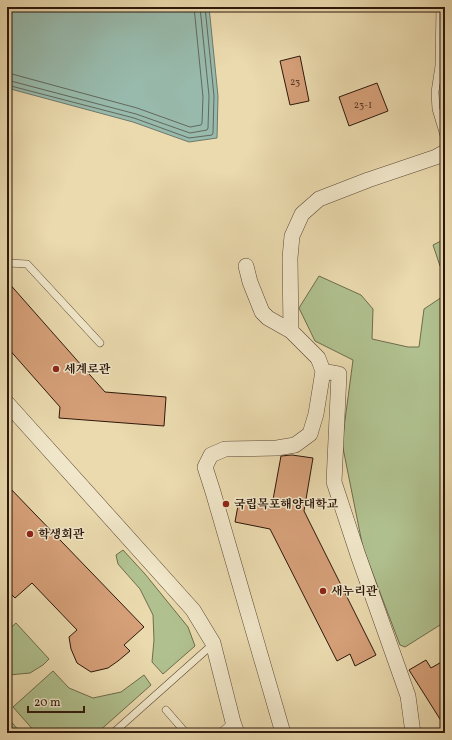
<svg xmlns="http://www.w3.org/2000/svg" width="452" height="740" viewBox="0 0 452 740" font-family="Vollkorn,'Noto Serif KR',serif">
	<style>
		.green { fill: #b0c18f; stroke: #6e6c4d }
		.water { fill: #98baac; stroke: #6d796c }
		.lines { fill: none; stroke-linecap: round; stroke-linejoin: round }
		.shore { stroke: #62685c; stroke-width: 1 }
		.building { fill: #d6a079; stroke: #2d170b }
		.lane-casing { stroke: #5c4834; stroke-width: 8 }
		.street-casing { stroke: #5c4834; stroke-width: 16 }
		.lane { stroke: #f1e7ca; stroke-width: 7 }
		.street { stroke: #f1e7ca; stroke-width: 15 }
		.poi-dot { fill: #8f2418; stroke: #f1e7ca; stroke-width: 1.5 }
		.labels { text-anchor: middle; stroke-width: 3; stroke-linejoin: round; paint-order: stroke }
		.number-label { font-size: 10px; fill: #573926 }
		.poi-label { font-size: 12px; font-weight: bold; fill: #2d170b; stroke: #f1e7ca; text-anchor: start }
	</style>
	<rect width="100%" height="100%" fill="#eadaae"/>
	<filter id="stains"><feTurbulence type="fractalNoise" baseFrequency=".005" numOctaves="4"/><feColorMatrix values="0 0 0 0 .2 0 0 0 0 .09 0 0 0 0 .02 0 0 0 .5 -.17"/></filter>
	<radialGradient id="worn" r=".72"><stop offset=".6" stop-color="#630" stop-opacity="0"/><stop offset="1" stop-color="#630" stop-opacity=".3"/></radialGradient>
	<path class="green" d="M445,239V263L440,266L433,245Z
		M319,276L361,295L373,309L372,339L408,347H419L424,309L445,295V633L440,625L405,647L400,645L363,548L342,443L353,360L315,341L299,308Z
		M123,550L145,574L188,627L195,646L163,674L152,662L154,640L153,615L140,589L118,564L116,555Z
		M16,623L49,659L43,665L30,673L9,675L7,674V631Z
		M53,671L69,688L93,698L121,692L144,675L151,685L97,733H36L13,707Z
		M7,717L21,733H7Z"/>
	<path class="water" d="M7,7H209L218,96L217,138L189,142L133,122L7,88Z"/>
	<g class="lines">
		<path class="shore" d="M7,74H12L137,108L190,127L201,125L202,123L203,97L194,7
			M7,80L136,114L190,133L207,130L208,128L209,96L200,7
			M7,85L134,118L189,138L212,135L213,133L214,96L205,7"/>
	</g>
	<path class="building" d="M300,56L309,101L290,105L280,61Z
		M377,83L388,111L349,126L339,97Z
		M7,281L105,392L166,397L164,426L59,418L60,407L7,347Z
		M292,455L313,458L304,511L376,655L355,666L350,654L337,661L270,529L235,522L239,500L272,505L281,456Z
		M7,485L144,627L124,645L130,651L118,661L108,668L91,672L77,663L71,649L69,637L77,630L32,583L15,598L7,590Z
		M426,660L431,668L445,660V727L409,670Z"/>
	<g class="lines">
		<defs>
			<path id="lane" d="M440,7L439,66L435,92L436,109L445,139
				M7,264L8,263L27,264L100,343
				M166,710L186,733
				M113,733L213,644
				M220,733L233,722"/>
			<path id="street" d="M246,266L250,282L262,312L268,318L291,331L318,358L323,371L316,414L310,434L295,445L277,448L225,449L211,455L205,467L213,492L283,733
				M291,331L290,258L292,236L302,214L319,199L368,180L436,157L445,152
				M323,371L339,374L334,482L358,555L408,696L413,733
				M7,403L193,610L213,643L233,722L237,733"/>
		</defs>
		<use href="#lane" class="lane-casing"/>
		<use href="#street" class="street-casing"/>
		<use href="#lane" class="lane"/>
		<use href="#street" class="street"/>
	</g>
	<g class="poi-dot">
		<circle cx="56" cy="369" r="4"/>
		<circle cx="226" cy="504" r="4"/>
		<circle cx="30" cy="534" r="4"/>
		<circle cx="323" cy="591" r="4"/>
	</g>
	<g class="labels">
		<g class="number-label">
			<text x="295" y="85">23</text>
			<text x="363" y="108">23-1</text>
		</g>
		<g class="poi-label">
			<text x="64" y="373">세계로관</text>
			<text x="234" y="508">국립목포해양대학교</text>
			<text x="38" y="538">학생회관</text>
			<text x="331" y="595">새누리관</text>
		</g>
	</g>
	<rect width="452" height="740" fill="none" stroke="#eadaae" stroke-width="24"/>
	<rect x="8" y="8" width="436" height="724" fill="none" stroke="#2d170b" stroke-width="2"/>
	<rect x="12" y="12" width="428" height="716" fill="none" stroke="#2d170b"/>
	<path d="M28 706v6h56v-6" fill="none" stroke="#2d170b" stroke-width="2"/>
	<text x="34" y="706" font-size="12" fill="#2d170b" stroke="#f1e7ca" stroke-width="3" paint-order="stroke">20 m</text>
	<rect width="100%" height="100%" filter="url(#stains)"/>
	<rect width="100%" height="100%" fill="url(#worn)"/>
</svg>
